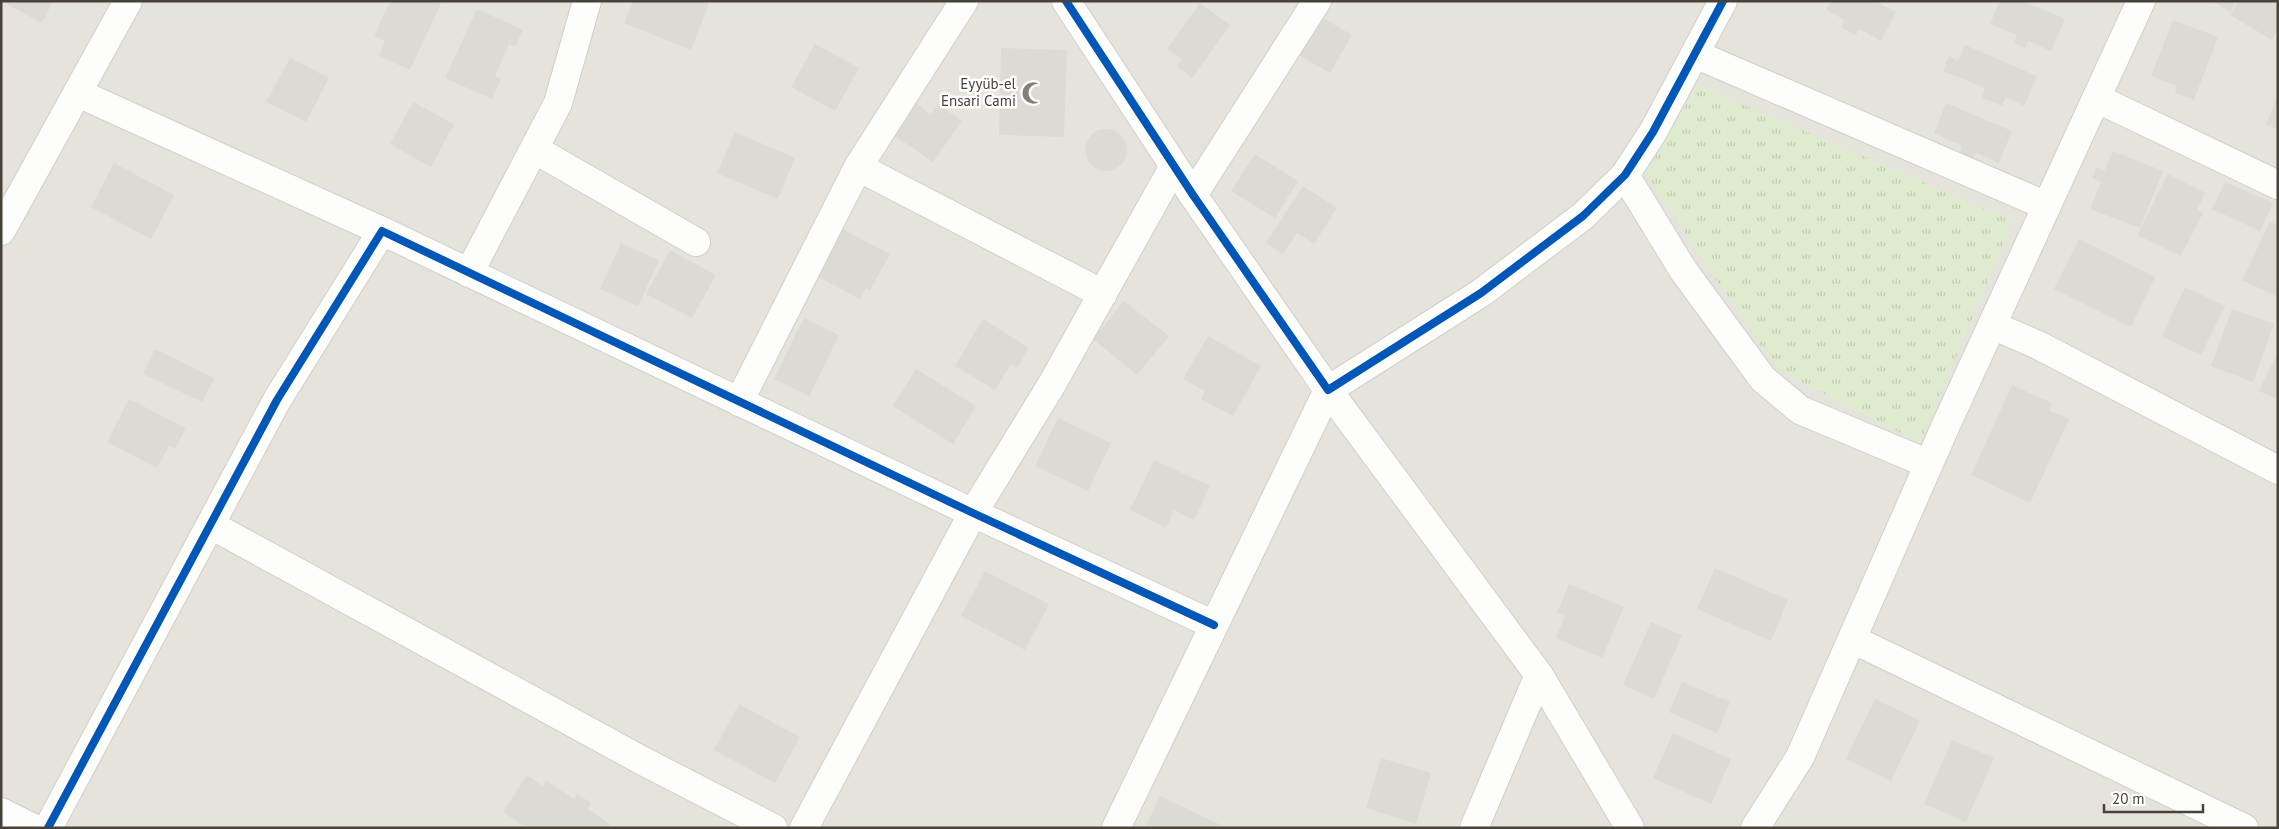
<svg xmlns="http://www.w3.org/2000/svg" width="2279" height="829" viewBox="0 0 2279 829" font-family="'PT Sans',sans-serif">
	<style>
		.residential { fill: #e5e3db }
		.park { fill: url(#park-tufts) }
		.building { fill: #dcdad5 }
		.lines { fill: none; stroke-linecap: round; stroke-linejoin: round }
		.minor-casing { stroke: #d0cfca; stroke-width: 30 }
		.tertiary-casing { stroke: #d0cfca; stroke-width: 30 }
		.minor { stroke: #fdfdfc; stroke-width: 28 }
		.tertiary { stroke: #fdfdfc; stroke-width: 28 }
		.cycleway-casing { stroke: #fff; stroke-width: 11 }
		.cycleway { stroke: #0057b8; stroke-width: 8 }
		.labels { text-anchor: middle; stroke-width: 5; stroke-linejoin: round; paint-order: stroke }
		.poi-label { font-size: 15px; fill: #484339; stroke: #fff; text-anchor: end }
	</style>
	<defs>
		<pattern id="park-tufts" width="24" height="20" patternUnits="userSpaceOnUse" patternTransform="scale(1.25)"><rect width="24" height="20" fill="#dfebce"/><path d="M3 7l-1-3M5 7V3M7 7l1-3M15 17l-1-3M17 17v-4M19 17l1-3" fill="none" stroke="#c1cbb2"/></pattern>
	</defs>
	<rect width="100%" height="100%" fill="#f2f1ec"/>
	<path class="residential" d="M1,1H2278V828H1Z"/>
	<path class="park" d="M1698,85L2013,221L1920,443L1776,369L1645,174Z"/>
	<path class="building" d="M1,1H53L42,23Z
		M390,1H442L410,70L379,56L385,41L374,36Z
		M633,1H703L709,4L691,50L624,23Z
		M1830,1H1875L1896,12L1881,41L1859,29L1856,35L1841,27L1845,20L1826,10Z
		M2000,1H2024L2065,19L2051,51L2028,41L2025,48L2014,43L2017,35L1990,24Z
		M2213,1H2236L2230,12Z
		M2238,1H2278V30L2272,40L2230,15Z
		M1200,3L1230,25L1192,78L1177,66L1182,59L1167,49Z
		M477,9L523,30L515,47L509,44L495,76L501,79L492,99L445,78Z
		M1321,17L1352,35L1330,73L1299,55Z
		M2173,20L2218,37L2194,100L2175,93L2177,86L2151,76Z
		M815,44L859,68L835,111L791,87Z
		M1965,45L2037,76L2024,106L2006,97L2002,106L1982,98L1985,88L1943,71L1949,56L1958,61Z
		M1001,48L1067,50L1064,137L999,135Z
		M290,58L329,78L306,122L266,102Z
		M2278,93V129L2266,125Z
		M413,102L454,124L431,167L390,144Z
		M914,102L931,114L938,104L962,121L933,162L892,134Z
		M1946,103L2012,131L1999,163L1976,153L1973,159L1959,153L1962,146L1934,133Z
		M1085 150a21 21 0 1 1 42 0a21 21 0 1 1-42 0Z
		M735,132L795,158L778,199L717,173Z
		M2113,151L2163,171L2140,228L2090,209L2101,182L2092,178L2096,167L2105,170Z
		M1255,154L1298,181L1275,218L1231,191Z
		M114,163L174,195L151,239L91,207Z
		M2168,174L2205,193L2197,210L2203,213L2181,256L2137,235Z
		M2225,182L2273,203L2260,231L2212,209Z
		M1303,186L1337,208L1314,244L1297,233L1283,254L1266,243Z
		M2270,222L2278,225V297L2242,280Z
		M832,224L890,254L870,290L866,288L860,299L807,271Z
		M2079,239L2155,277L2131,327L2054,289Z
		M621,243L659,260L638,306L600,289Z
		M670,250L716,275L692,318L646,294Z
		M2185,287L2225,306L2201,355L2162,336Z
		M1124,301L1169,336L1137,375L1093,339Z
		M2232,309L2274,324L2253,382L2211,366Z
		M804,318L839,335L809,396L774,379Z
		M983,319L1029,348L1017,368L1011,364L995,390L955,366Z
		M1208,336L1261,366L1233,416L1201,399L1205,391L1183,379Z
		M155,349L214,378L202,402L143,374Z
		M2278,352V400L2259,391Z
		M916,369L976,406L953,444L893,406Z
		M2012,385L2052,403L2049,410L2069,419L2030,503L1971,475Z
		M129,399L186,428L175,449L169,446L157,468L107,442Z
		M1058,418L1111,443L1088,491L1035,466Z
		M1154,460L1210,486L1194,520L1174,510L1166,528L1130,510Z
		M1715,568L1788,600L1771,641L1697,609Z
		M985,571L1049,604L1025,650L961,616Z
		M1569,584L1624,607L1602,658L1556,638L1565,616L1557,613Z
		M1651,622L1682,635L1654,699L1623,685Z
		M1682,682L1730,702L1717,733L1669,712Z
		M1875,699L1920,721L1891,781L1846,759Z
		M739,704L800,737L775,783L714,750Z
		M1673,733L1731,759L1711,804L1653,778Z
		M1952,740L1994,758L1966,822L1924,804Z
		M1381,758L1431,773L1416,824L1366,808Z
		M527,775L543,786L546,781L574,799L577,794L591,803L588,809L611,825L609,828H527L503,812Z
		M1160,796L1227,828H1145Z"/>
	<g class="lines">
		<defs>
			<path id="minor" d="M1066,1L1193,195L1328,390L1481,293L1583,216L1625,175L1653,132L1723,1
				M1695,54L2047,206
				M78,93L382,231
				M2096,98L2278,185
				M534,149L696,242
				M858,167L1103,294
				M1625,175L1683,270L1763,379L1800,410L1929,464
				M1193,195L1317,1
				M469,273L558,103L587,1
				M1992,325L2038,345L2278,470
				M739,402L858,167L964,1
				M211,525L641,760L773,828
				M1852,639L2244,828
				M1,812L33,828
				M48,828L277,400L382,231L973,513L1214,625
				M804,828L973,513L1052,384L1174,166
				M1116,828L1328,390L1539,675L1630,828
				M1474,828L1539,675
				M1755,828L1800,757L1946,425L2141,1"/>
			<path id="tertiary" d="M1,231L128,1"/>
		</defs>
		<use href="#minor" class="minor-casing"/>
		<use href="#tertiary" class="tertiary-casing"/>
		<use href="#minor" class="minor"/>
		<use href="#tertiary" class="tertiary"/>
		<defs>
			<path id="cycleway" d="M1066,1L1193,195L1328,390L1481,293L1583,216L1625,175L1653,132L1723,1
				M48,828L277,400L382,231L973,513L1214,625"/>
		</defs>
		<use href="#cycleway" class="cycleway-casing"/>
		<use href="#cycleway" class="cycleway"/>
	</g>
	<defs>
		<symbol id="mosque-bare" viewBox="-9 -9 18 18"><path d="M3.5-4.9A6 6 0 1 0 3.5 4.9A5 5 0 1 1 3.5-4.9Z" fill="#848078" stroke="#fff" stroke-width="2.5" paint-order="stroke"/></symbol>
	</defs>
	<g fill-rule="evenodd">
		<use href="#mosque-bare" x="1017" y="77" width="32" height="32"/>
	</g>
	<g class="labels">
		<g class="poi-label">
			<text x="1016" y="89">Eyyüb-el<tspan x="1016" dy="17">Ensari Cami</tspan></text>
		</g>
	</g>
	<rect width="2279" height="829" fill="none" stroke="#484339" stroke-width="5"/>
	<path d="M2104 804v8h99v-8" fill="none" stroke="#484339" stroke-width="2.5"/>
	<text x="2112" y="804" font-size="15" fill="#484339" stroke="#ffffff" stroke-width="4" paint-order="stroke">20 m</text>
</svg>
